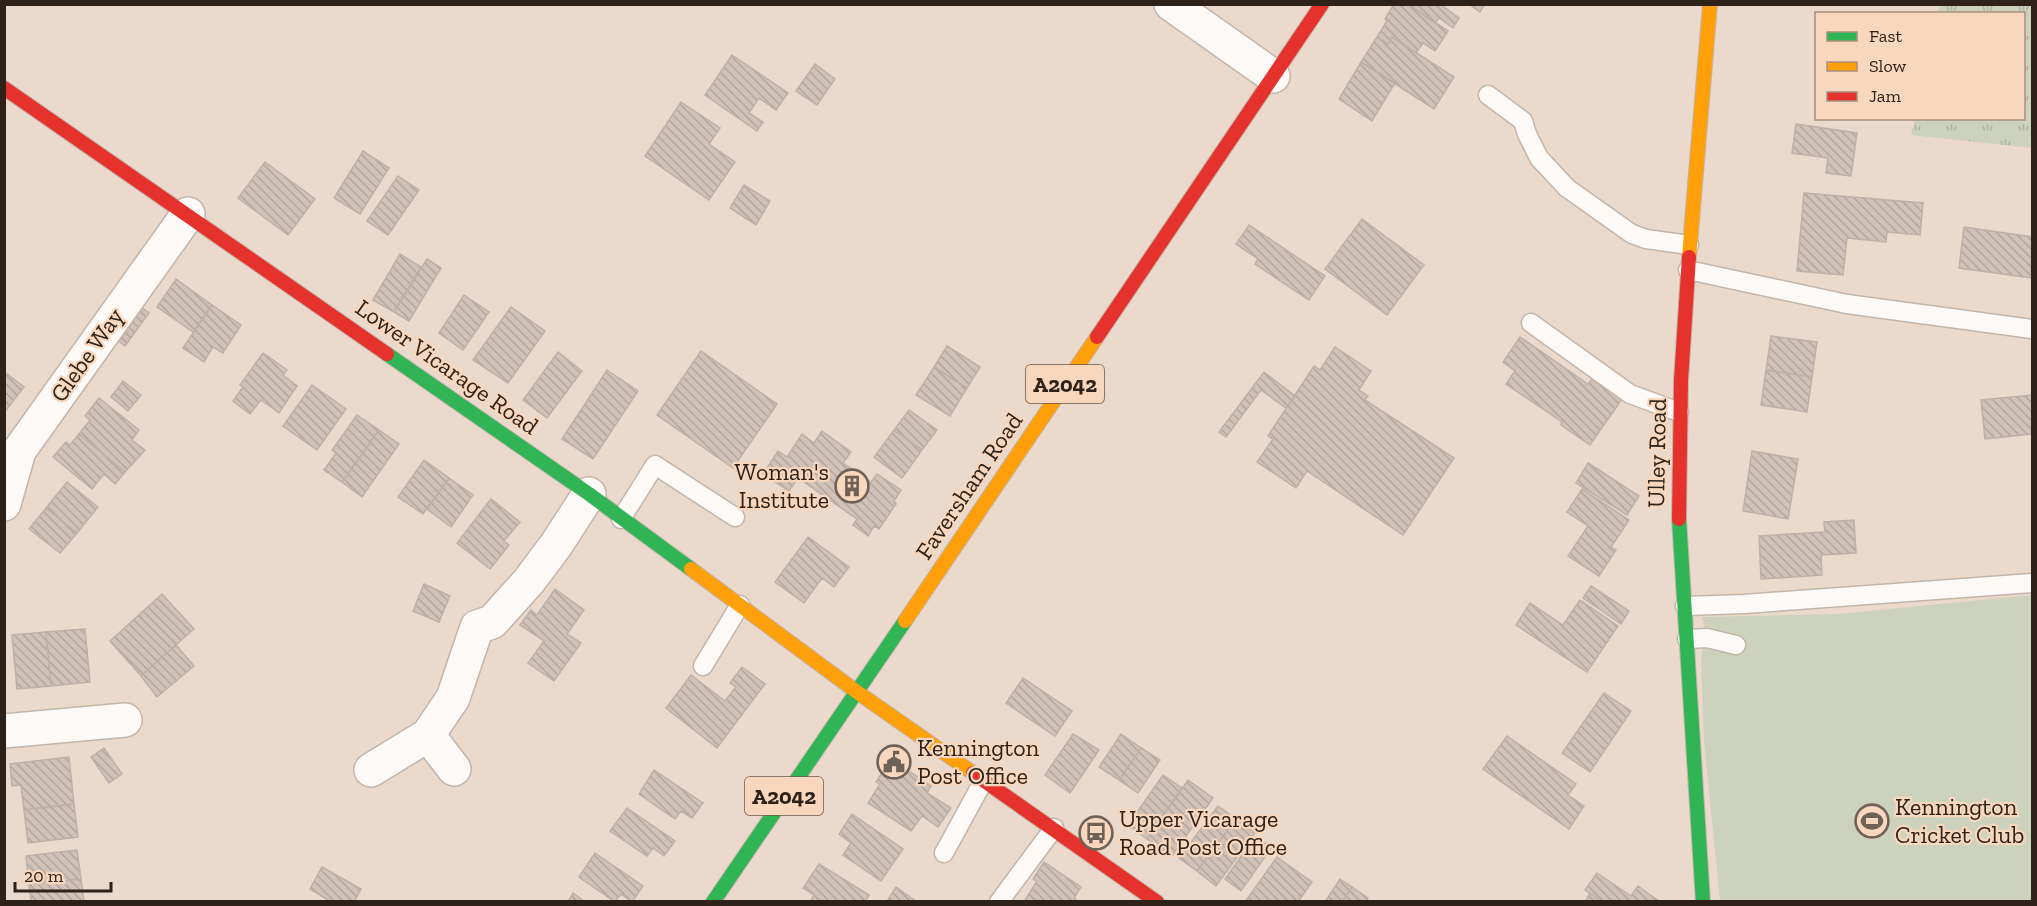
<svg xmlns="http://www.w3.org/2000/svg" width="2037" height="906" viewBox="0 0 2037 906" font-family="'Zilla Slab',serif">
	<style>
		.park { fill: url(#park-tufts) }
		.pitch { fill: #ccd2bb }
		.building { fill: url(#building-back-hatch); stroke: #beb0a6; stroke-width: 1.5 }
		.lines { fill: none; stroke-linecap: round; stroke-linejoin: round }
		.lane-casing { stroke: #c2b5aa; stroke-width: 21 }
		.street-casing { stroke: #c2b5aa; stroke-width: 36 }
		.fast-casing { stroke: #c2b5aa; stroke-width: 16 }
		.slow-casing { stroke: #c2b5aa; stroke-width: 16 }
		.jam-casing { stroke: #c2b5aa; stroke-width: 16 }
		.lane { stroke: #fcf9f7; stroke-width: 18 }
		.street { stroke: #fcf9f7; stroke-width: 33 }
		.fast { stroke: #30b455; stroke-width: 14 }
		.slow { stroke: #ff9f0a; stroke-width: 14 }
		.jam { stroke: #e5322d; stroke-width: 14 }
		.labels { text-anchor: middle; stroke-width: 4.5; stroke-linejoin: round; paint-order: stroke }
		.shield { fill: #f8d7bf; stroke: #6a584a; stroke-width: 1.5 }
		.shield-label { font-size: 22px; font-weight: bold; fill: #2d2118 }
		.street-label { font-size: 24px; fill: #2d2118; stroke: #f8d7bf }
		.poi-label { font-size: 24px; fill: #2d2118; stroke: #f8d7bf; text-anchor: start }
	</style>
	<defs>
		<pattern id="park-tufts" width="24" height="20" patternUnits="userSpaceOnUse" patternTransform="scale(1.5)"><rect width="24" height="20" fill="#ccd2bb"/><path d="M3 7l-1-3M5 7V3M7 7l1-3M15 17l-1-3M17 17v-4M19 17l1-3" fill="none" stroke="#b0b4a0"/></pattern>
		<pattern id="building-back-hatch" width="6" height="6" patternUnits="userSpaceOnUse" patternTransform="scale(1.5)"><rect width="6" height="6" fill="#d1c1b6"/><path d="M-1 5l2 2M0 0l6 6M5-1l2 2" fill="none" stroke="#b4a69c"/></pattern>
	</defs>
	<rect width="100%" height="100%" fill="#ebd9cc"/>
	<path class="park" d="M1940,4L2032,5V148L1911,135L1915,119L2024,118V14L1938,13Z"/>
	<path class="pitch" d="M2032,595V901H1720L1704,741L1701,655L1707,638L1702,617L1839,614Z"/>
	<path class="building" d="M1394,4H1408L1448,31L1435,51L1423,43L1416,53L1392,37L1388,44L1377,37L1387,21L1385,19Z
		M1408,4H1440L1459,18L1453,28L1439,18L1435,23Z
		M1469,4H1485L1480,12Z
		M1377,37L1388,44L1392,37L1454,77L1434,109L1361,62Z
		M732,55L788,93L776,110L759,98L749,113L763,122L757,131L705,95Z
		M1361,62L1395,83L1372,121L1339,99Z
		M815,64L835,79L817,105L796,91Z
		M681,102L720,128L709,144L735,162L709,200L645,156Z
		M1796,124L1857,133L1851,176L1826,173L1828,158L1792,153Z
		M363,151L389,168L360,214L334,198Z
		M265,162L315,199L288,235L238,198Z
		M398,176L419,190L388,235L367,221Z
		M744,185L770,201L756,225L730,208Z
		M1804,193L1923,203L1920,235L1887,232L1886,242L1847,238L1843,275L1797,271Z
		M1362,219L1424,265L1387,315L1325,269Z
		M1249,225L1325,276L1309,300L1255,264L1258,259L1236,244Z
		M1964,227L2032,237L2031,278L1959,268Z
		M400,254L421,267L394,312L373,300Z
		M427,259L441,268L409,321L394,312Z
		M176,279L212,305L193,332L157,307Z
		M464,295L489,312L463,350L439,333Z
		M137,304L149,313L125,346L113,337Z
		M212,305L241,325L223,353L213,347L204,362L183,348Z
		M511,307L545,331L508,383L473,360Z
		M1771,336L1817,342L1812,377L1766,370Z
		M1520,337L1588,384L1592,379L1622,399L1590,445L1561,425L1562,422L1506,384L1515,371L1503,362Z
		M947,346L980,367L967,388L934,367Z
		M1335,347L1371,371L1359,390L1368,396L1365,400L1454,458L1403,535L1307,471L1296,488L1257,462L1273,439L1268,436L1314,366L1320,370Z
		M701,351L777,404L733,468L657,415Z
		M558,352L582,371L547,418L523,400Z
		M263,353L287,370L283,375L297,386L279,413L261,400L250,414L233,401L243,387L240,385Z
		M934,367L967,388L950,416L916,395Z
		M607,370L638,391L593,459L562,439Z
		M1766,370L1812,377L1807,412L1761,405Z
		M1264,372L1295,396L1286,408L1261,390L1226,437L1219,432Z
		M6,373L24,387L4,413V375Z
		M123,381L141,395L128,411L111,397Z
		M312,385L346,409L317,450L283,426Z
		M2032,395V434L1985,439L1981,400Z
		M99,398L139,430L132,440L145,450L125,472L79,434L90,420L85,416Z
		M909,410L937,430L922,450L894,430Z
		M357,415L379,430L342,482L324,470L336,453L332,450Z
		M379,430L399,444L362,497L342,482Z
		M894,430L922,450L902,478L874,457Z
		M822,431L851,452L843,463L871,482L877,474L901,490L894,501L896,504L879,529L874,526L868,536L853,525L857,519L798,478L789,491L763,474L778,451L787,457L802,434L814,443Z
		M79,434L125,472L115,484L104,474L92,489L53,457L66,442L70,445Z
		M1752,451L1798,459L1788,519L1743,511Z
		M424,460L449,478L423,514L398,497Z
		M1588,463L1639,496L1627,515L1576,483Z
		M449,478L473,495L451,527L427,509Z
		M67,482L98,507L77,533L46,508Z
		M1582,489L1629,520L1611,547L1616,550L1599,576L1568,556L1588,526L1567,512Z
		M491,499L520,522L504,541L509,545L490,569L457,543Z
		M46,508L77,533L60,553L29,529Z
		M1854,520L1856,553L1821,555L1822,575L1761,579L1759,536L1825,532L1824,522Z
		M808,537L849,567L834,587L822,578L804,603L775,582Z
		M424,584L450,596L439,622L413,611Z
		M1591,586L1629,611L1621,624L1583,598Z
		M555,589L584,610L567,634L581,643L554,681L528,663L544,641L520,625L531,610L537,615Z
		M162,594L194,629L141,676L110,641Z
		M1580,600L1618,626L1587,672L1516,625L1530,603L1563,625Z
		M85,629L90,682L51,686L46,632Z
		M46,632L51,686L17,689L12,635Z
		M176,645L194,666L157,697L141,676Z
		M742,667L765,684L717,748L666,708L691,675L725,701L736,687L730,683Z
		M1023,678L1072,711L1055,736L1006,703Z
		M1604,693L1631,711L1590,772L1562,753Z
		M1073,734L1099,750L1070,793L1045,775Z
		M1121,734L1141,748L1119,780L1099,767Z
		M1507,736L1576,784L1568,795L1584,806L1569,829L1483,769Z
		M104,748L122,774L109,783L91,757Z
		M1141,748L1160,760L1138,793L1119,780Z
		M69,757L74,804L24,810L21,785L12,786L10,764Z
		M891,759L931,786L927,793L951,808L938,827L922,816L911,831L868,803L880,784L876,782Z
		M654,770L703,803L692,818L681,811L675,819L639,794Z
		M1163,775L1182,788L1147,839L1128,825Z
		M1188,780L1213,798L1172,856L1147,839Z
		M74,804L78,837L28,843L24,810Z
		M1218,806L1236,819L1197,871L1179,858Z
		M627,808L675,841L664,856L653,848L647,856L610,831Z
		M852,814L903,849L881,881L843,855L851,843L839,834Z
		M1236,819L1255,833L1216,886L1197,871Z
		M1265,843L1272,847L1241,891L1225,879L1247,848L1257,855Z
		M77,850L81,879L29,884L26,856Z
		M595,853L643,886L632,902L621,894L615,902L579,877Z
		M1277,857L1312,882L1298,902H1245Z
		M1044,862L1081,887L1074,898L1079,902H1024L1037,881L1033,879Z
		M819,864L869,895L865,902H810L814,895L803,888Z
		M322,867L361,889L354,902H331L310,889Z
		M1597,873L1631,896L1638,886L1660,902H1602L1585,890Z
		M81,879L84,902H31L29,884Z
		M1340,879L1352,887L1342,902H1325Z
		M896,887L917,902H890L888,900Z
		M1352,887L1368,898L1366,902H1342Z
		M573,893L585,902H568Z
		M1590,893L1602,902H1585Z"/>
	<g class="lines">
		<defs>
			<path id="lane" d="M1488,95L1523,121L1527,134L1539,158L1567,188L1632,234L1646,239L1689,245
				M1688,270L1847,304L2032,329
				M1531,323L1630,394L1679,412
				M621,519L655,465L735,517
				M1685,606L1744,604L2032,583
				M1687,639L1707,638L1736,645
				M703,666L740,605
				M944,853L984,780
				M999,902L1054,828"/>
			<path id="street" d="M1171,4L1273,76
				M4,504L19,451L188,214
				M4,731L125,720
				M428,735L454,769
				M371,770L428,735L453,698L477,627L492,622L529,581L556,545L589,494"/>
			<path id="fast" d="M387,354L589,494L691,569
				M1679,519L1703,902
				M713,902L905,621"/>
			<path id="slow" d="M1689,257L1710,4
				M691,569L857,692L973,773
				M905,621L1097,337"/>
			<path id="jam" d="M4,88L387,354
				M1097,337L1322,4
				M1679,519L1681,380L1689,257
				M973,773L1157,902"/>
		</defs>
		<use href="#lane" class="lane-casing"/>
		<use href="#street" class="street-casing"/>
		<use href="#fast" class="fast-casing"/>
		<use href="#slow" class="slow-casing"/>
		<use href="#jam" class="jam-casing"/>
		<use href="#lane" class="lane"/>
		<use href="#street" class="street"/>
		<use href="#fast" class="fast"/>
		<use href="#slow" class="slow"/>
		<use href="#jam" class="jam"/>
	</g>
	<defs>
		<symbol id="building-ring" viewBox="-11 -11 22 22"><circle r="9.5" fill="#f8d7bf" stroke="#706157" stroke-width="1.5"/><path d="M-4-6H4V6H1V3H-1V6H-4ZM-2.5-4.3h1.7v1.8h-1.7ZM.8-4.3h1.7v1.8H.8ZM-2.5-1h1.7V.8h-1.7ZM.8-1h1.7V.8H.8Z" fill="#706157"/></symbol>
		<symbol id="civic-ring" viewBox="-11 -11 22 22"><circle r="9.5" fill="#f8d7bf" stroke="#706157" stroke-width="1.5"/><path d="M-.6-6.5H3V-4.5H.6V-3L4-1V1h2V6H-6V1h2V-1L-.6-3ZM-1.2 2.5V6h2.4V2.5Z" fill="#706157"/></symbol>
		<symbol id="stadium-ring" viewBox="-11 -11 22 22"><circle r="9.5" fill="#f8d7bf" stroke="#706157" stroke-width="1.5"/><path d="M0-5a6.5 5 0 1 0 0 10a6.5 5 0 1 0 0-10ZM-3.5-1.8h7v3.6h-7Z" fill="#706157"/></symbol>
		<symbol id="bus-ring" viewBox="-11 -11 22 22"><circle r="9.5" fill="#f8d7bf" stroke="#706157" stroke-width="1.5"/><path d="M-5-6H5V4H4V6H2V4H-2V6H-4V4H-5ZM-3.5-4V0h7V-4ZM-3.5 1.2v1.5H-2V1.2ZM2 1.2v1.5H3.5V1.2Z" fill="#706157"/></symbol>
	</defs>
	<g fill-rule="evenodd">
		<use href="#building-ring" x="833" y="467" width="38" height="38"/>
		<use href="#civic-ring" x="875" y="743" width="38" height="38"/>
		<use href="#stadium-ring" x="1853" y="802" width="38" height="38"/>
		<use href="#bus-ring" x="1077" y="814" width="38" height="38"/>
	</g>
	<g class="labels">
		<g class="shield">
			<rect x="1026" y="365" width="78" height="38" rx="4.5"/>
			<rect x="745" y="777" width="78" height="38" rx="4.5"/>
		</g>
		<g class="shield-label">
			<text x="1065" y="392">A2042</text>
			<text x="784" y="804">A2042</text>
		</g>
		<g class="street-label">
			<text transform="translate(87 355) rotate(-55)" y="8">Glebe Way</text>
			<text transform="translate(447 367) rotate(35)" y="8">Lower Vicarage Road</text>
			<text transform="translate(1657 453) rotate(-89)" y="8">Ulley Road</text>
			<text transform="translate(969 486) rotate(-56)" y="8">Faversham Road</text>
		</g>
		<g class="poi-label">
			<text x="829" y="480" text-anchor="end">Woman's<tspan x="829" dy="28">Institute</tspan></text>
			<text x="917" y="756">Kennington<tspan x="917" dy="28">Post Office</tspan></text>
			<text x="1895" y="815">Kennington<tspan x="1895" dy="28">Cricket Club</tspan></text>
			<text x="1119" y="827">Upper Vicarage<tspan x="1119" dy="28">Road Post Office</tspan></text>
		</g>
	</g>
	<rect width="2037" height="906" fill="none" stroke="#2d2118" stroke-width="12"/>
	<rect x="1815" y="12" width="210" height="108" fill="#f8d7bf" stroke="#a78e7c" stroke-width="1.5"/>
	<rect x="1827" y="32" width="30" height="9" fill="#30b455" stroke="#a78e7c" stroke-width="1.5"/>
	<text x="1869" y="42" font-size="18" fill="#2d2118">Fast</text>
	<rect x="1827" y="62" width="30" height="9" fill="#ff9f0a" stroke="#a78e7c" stroke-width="1.5"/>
	<text x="1869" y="72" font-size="18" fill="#2d2118">Slow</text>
	<rect x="1827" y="92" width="30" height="9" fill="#e5322d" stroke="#a78e7c" stroke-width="1.5"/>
	<text x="1869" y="102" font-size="18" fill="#2d2118">Jam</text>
	<path d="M15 882v9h96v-9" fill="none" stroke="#2d2118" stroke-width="3"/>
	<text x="24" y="882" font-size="18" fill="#2d2118" stroke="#f8d7bf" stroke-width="4.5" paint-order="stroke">20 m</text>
</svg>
